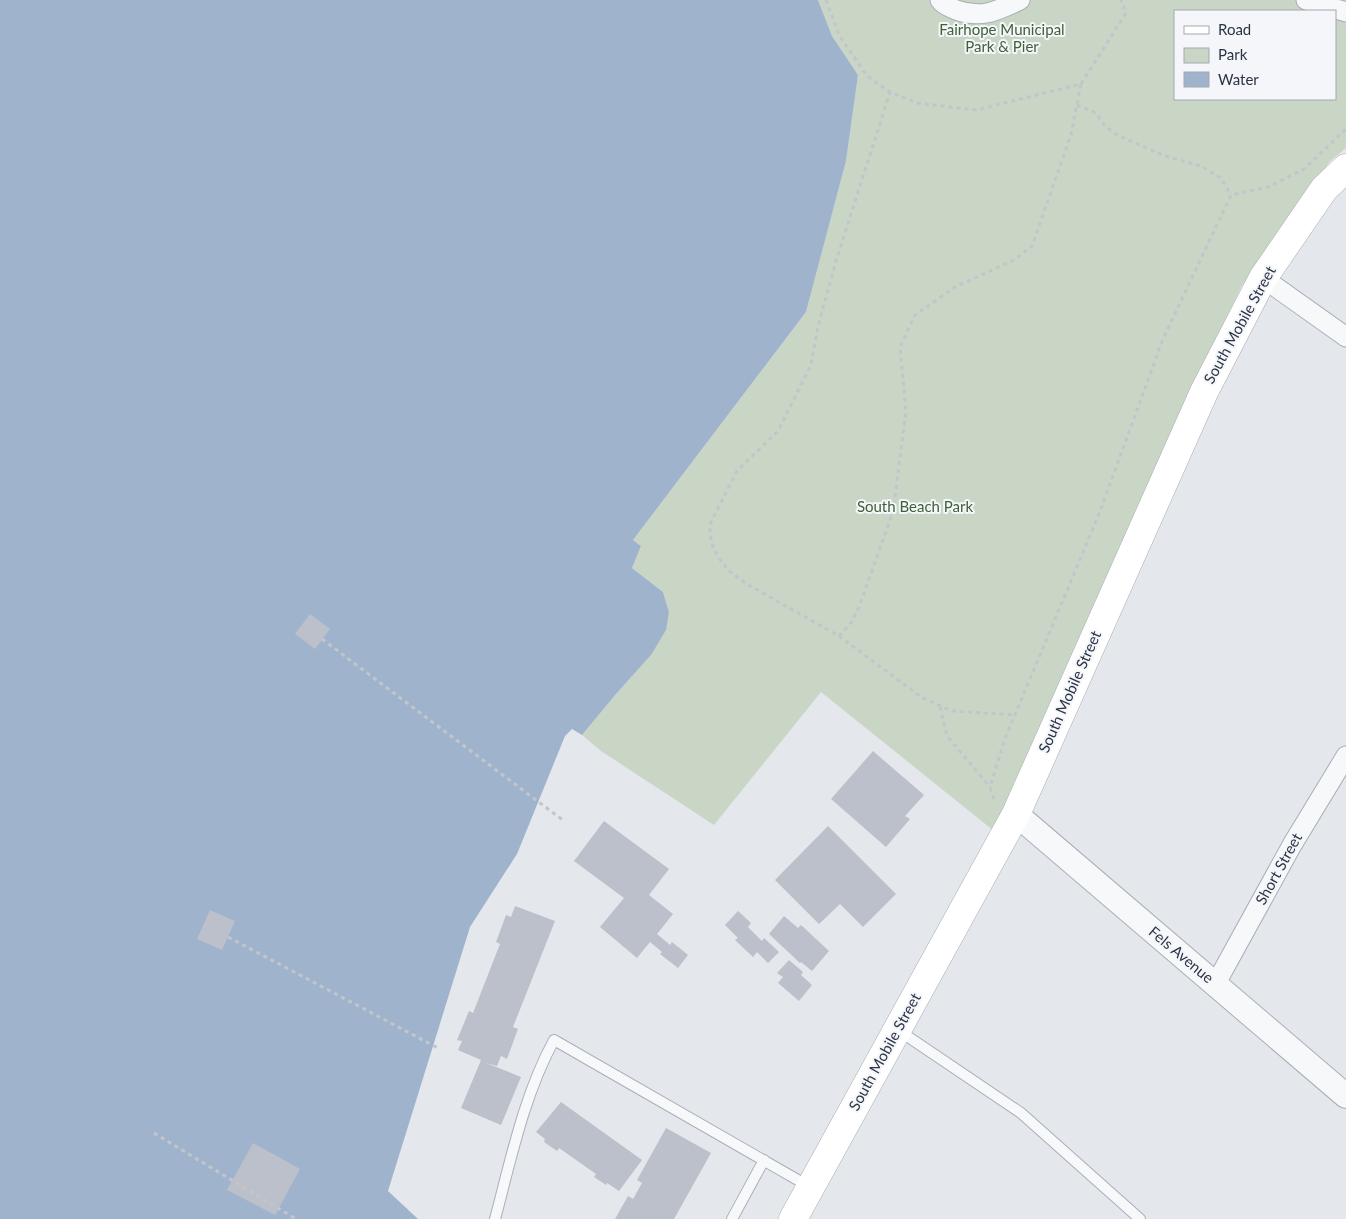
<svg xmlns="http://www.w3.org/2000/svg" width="1346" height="1219" viewBox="0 0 1346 1219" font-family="Lato,sans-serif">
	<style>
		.green { fill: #c9d6c5; fill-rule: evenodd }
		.water { fill: #9fb4cc }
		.building { fill: #bbc0ca }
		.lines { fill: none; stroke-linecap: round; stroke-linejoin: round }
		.service-casing { stroke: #a9aeb7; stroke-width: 12 }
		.minor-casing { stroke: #a9aeb7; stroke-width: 21 }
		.tertiary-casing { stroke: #a9aeb7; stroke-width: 26 }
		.secondary-casing { stroke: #a9aeb7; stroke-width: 29 }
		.path { stroke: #c2c5cb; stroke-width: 3; stroke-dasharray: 4 4; stroke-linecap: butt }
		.service { stroke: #f7f8fa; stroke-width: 10 }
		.minor { stroke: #f7f8fa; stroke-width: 19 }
		.tertiary { stroke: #f7f8fa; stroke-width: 24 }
		.secondary { stroke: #fff; stroke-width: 28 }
		.labels { text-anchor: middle; stroke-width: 4; stroke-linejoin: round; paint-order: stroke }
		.park-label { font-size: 15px; fill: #3f6138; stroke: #f4f6f9 }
		.street-label { font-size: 15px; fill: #2b3445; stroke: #f4f6f9 }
	</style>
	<rect width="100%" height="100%" fill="#e4e7ec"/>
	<path class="green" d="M818,0H1346V148L1330,161L1241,287L1155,469L994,831L821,692L714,825L601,751L582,735L616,694L651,655L669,612L663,592L632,568L641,546L633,540L806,312L846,161L858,75L832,36ZM1175,11H1335V99H1175Z"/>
	<path class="water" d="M0,0H818L832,36L858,75L846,161L806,312L633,540L641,546L632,568L663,592L669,612L666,630L651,655L616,694L582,735L572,729L565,736L517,854L470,927L388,1191L418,1219H0Z"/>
	<path class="building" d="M310,614L330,629L315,649L295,634Z
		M873,751L924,795L905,816L910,819L886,847L831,799Z
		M604,821L669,869L649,895L673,914L657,934L670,945L672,942L688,955L678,968L660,954L662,952L650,942L637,958L600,927L624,898L574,861Z
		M828,826L896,894L863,927L840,904L819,924L775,880Z
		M515,906L555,921L513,1027L518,1029L507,1059L501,1056L497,1066L486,1063L521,1077L501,1125L461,1108L481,1060L458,1050L462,1041L457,1040L469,1011L473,1013L500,944L496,942L506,915L511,917Z
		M210,910L235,921L222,950L197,939Z
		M738,911L751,923L748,927L762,941L764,938L779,952L768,963L757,952L753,957L735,940L738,938L725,925Z
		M784,916L798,928L801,925L829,951L812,971L801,962L800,963L769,934Z
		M789,960L803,972L801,975L812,985L799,1001L778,983L783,977L777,973Z
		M561,1102L642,1160L619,1191L607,1183L606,1185L594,1177L596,1174L559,1148L557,1151L544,1142L545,1139L536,1132Z
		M666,1128L711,1153L674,1219H615L628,1196L633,1199L642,1183L637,1180Z
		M253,1143L300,1169L275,1215L227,1190Z"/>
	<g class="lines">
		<defs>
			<path id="service" d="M898,1030L1021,1113L1140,1219
				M495,1219C511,1159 524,1095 554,1040L810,1187
				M732,1219L764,1160"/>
			<path id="minor" d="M940,0C944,6 950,7 956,10C982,19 997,11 1020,0
				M1306,0L1346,12
				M1263,278L1346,337
				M1215,985L1292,845L1346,756"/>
			<path id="tertiary" d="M1016,814L1346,1096"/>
			<path id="secondary" d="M793,1219L1016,814L1204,392L1263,278L1324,189L1346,168"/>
		</defs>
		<use href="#service" class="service-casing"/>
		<use href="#minor" class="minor-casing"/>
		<use href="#tertiary" class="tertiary-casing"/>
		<use href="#secondary" class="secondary-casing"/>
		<path class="path" d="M826,0L839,35L867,76L890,92L917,103L976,110L1081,84L1071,135L1032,246L1014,260L955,287L915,315L900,347L906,411L893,512L859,607L851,623L839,636L747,584L729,571L718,557L713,547L710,534V524L737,471L778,431L811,365L818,326L837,258L890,92
			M1081,84L1126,13L1121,0
			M1077,105L1096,113L1105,126L1117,135L1165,156L1201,166L1221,178L1231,195
			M839,636L921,697L952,711L1015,715
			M322,639L564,821
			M940,707L947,736L990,787
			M994,799L990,787L1004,741L1099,514L1163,339L1231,195L1268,187L1304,169L1346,129
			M228,937L438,1048
			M154,1133L296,1219"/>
		<use href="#service" class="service"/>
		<use href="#minor" class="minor"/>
		<use href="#tertiary" class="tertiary"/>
		<use href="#secondary" class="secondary"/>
	</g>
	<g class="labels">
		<g class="park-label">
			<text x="1002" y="35">Fairhope Municipal<tspan x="1002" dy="17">Park &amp; Pier</tspan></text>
			<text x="915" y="512">South Beach Park</text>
		</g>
		<g class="street-label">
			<text transform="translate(1240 325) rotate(-61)" y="5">South Mobile Street</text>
			<text transform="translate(1070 692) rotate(-66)" y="5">South Mobile Street</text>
			<text transform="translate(1279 869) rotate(-61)" y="5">Short Street</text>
			<text transform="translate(1181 955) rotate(40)" y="5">Fels Avenue</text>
			<text transform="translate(885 1052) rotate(-61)" y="5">South Mobile Street</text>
		</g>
	</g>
	<rect x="1174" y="10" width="162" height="90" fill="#f4f6f9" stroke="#a4a8b1"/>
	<rect x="1184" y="26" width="25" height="8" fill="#ffffff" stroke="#a4a8b1"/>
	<text x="1218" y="35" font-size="15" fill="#2b3445">Road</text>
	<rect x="1184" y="48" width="25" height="15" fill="#c9d6c5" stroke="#a4a8b1"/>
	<text x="1218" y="60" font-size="15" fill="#2b3445">Park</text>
	<rect x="1184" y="72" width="25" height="15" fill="#9fb4cc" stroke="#a4a8b1"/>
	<text x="1218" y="85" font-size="15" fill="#2b3445">Water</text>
</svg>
